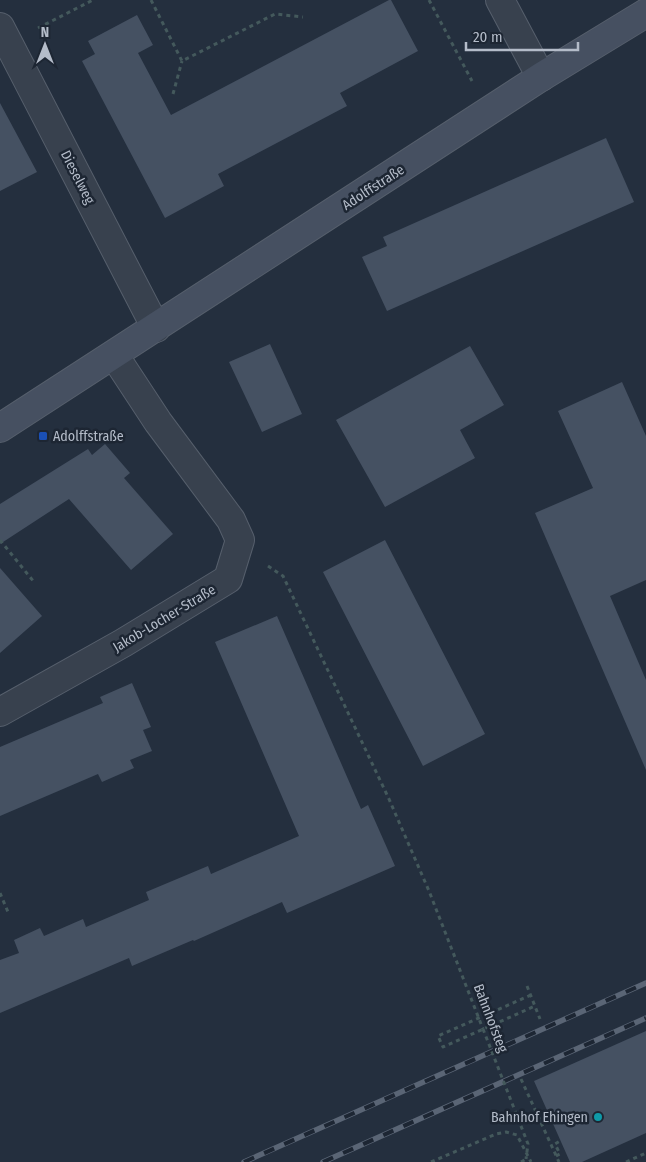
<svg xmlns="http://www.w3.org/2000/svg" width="646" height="1162" viewBox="0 0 646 1162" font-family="'Fira Sans Condensed',sans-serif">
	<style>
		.building { fill: #455162 }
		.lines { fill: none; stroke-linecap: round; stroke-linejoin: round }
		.street-casing { stroke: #565f6c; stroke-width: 30 }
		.secondary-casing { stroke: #565f6c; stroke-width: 30 }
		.path { stroke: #44595c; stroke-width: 3; stroke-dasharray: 4 4; stroke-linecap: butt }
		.street { stroke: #38414e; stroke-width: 28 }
		.secondary { stroke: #465061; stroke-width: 28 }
		.rail-casing { stroke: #5a6575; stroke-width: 5.5 }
		.rail { stroke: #1d2633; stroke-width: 4; stroke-dasharray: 11; stroke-linecap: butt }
		.path-bridge { stroke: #44595c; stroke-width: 3; stroke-dasharray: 4 4; stroke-linecap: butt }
		.transit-dot { fill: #1a4fb4; stroke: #1d2633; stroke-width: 2 }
		.culture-dot { fill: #0f9aa8; stroke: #1d2633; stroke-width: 2 }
		.labels { text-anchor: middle; stroke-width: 5; stroke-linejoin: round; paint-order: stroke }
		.street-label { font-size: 14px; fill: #b4bcc9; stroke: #1d2633 }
		.poi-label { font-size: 14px; fill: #b4bcc9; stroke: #1d2633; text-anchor: start }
	</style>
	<rect width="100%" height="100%" fill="#242f3e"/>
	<path class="building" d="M389,0H391L418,51L340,93L347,106L218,174L224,186L165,218L82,61L95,54L88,41L137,15L153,45L138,53L171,115Z
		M0,103L37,172L0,191Z
		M606,138L634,202L387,311L362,257L387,246L383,237Z
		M270,344L302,414L262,432L229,362Z
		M470,346L504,405L460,430L475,458L385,507L336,420Z
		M622,382L646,436V580L610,596L646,680V770L535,513L593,488L558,411Z
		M105,444L130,473L124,478L173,534L131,570L69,499L0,544V504L88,449L92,455Z
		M385,540L485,734L423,766L323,572Z
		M0,568L42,616L0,653Z
		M277,616L361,809L368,805L395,866L287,913L282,902L194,941L193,940L132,966L129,958L0,1013V960L19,953L14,940L40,928L44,936L83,919L86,927L149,900L146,892L208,866L211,874L299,836L215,642Z
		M132,683L151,727L143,730L152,751L130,760L134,768L102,782L98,774L0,816V747L103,703L100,697Z
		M646,1031V1133L582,1162H570L534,1081Z"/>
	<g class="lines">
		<defs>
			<path id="street" d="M500,0L541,77
				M0,27L156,328
				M0,712L123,643L228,579L240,540L231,520L158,422L114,355"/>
			<path id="secondary" d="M0,428L541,77L646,13"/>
		</defs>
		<use href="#street" class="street-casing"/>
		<use href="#secondary" class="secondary-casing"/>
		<path class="path" d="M151,0L182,61L275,14L303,17
			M429,0L472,81
			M38,28L93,0
			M173,94L182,61
			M0,540L34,582
			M268,566L283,576L389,799L429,891L483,1029
			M0,893L8,912
			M527,986L540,1019
			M531,995L438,1036L443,1047L535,1006
			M521,1079L559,1162
			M556,1156L560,1154L555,1144L560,1141
			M431,1162L496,1134L506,1132L517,1135L531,1162
			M521,1162L526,1159
			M626,1162L646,1153"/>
		<use href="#street" class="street"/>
		<use href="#secondary" class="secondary"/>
		<defs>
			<path id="rail" d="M244,1162L646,983
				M323,1162L646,1018"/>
		</defs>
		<use href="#rail" class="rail-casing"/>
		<use href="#rail" class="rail"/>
		<path class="path-bridge" d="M483,1029L528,1144L526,1159"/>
	</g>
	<rect class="transit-dot" x="38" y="431" width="10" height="10" rx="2.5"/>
	<circle class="culture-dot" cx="598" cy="1117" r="5"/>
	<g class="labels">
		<g class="street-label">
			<text transform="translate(78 177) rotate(63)" y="5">Dieselweg</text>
			<text transform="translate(373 187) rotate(-33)" y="5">Adolffstraße</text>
			<text transform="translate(164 618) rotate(-31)" y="5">Jakob-Locher-Straße</text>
			<text transform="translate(491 1018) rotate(69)" y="5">Bahnhofsteg</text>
		</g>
		<g class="poi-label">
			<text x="53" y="441">Adolffstraße</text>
			<text x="588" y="1122" text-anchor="end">Bahnhof Ehingen</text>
		</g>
	</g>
	<g transform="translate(45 45)" stroke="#1d2633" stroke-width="4" paint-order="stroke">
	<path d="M0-4L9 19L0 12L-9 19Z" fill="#b4bcc9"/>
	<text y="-8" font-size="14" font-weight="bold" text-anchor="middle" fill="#b4bcc9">N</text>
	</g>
	<path d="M466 42v8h112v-8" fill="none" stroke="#b4bcc9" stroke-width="2.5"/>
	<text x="473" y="42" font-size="15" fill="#b4bcc9" stroke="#1d2633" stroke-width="4" paint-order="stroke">20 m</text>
</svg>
